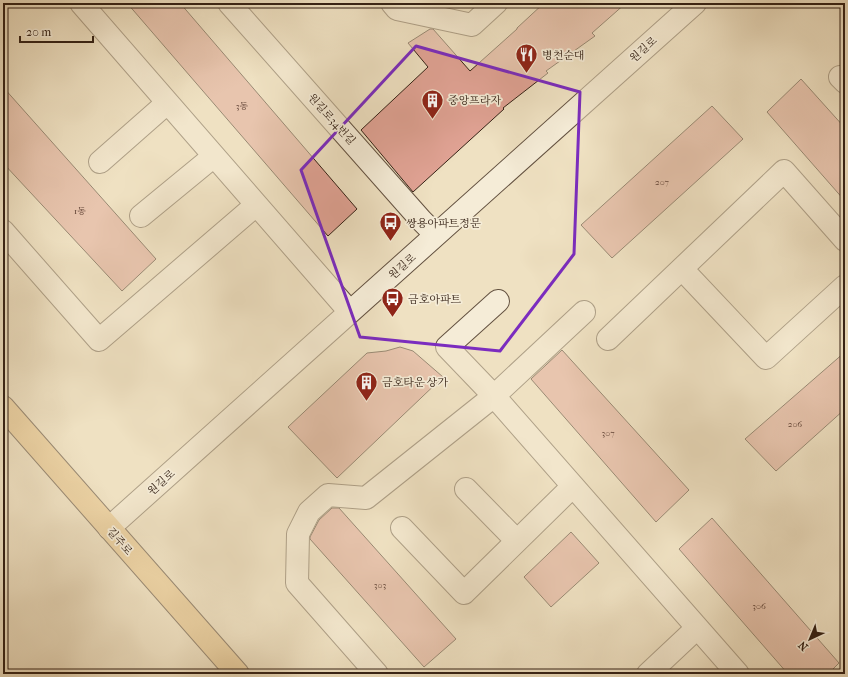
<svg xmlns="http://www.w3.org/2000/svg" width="848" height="677" viewBox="0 0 848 677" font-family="'IM FELL French Canon','Noto Serif KR',serif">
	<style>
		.building { fill: #e1a395; stroke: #342115 }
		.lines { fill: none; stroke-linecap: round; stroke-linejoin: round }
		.minor-casing { stroke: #635140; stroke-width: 24 }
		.major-casing { stroke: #342115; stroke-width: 24 }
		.minor { stroke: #f5ecd7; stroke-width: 22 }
		.major { stroke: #e8c081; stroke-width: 22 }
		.marked { fill: none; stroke: #7b2cbf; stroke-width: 3; stroke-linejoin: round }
		.labels { text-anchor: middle; stroke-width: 3.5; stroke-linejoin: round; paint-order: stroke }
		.number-label { font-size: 9px; fill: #5f4235 }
		.street-label { font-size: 11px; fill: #342115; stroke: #f5ecd7 }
		.poi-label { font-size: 11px; fill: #342115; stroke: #f5ecd7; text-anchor: start }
	</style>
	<rect width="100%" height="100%" fill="#efe1c2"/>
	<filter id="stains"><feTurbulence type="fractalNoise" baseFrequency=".005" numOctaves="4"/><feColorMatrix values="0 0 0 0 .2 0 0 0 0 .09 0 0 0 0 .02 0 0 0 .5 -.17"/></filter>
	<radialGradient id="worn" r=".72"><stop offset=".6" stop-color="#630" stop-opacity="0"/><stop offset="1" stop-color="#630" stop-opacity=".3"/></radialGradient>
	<path class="building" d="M127,3H180L357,209L328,236Z
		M544,3H626L592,33L595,36L546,71L548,73L503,108L504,109L413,192L361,130L428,67L408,43L430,29H433L470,71L517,29V28Z
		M801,79L845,128V201L767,112Z
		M3,87L156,259L122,291L3,163Z
		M712,106L743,139L612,258L581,225Z
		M400,347L413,351L443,377L337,478L288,427L367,353L386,351Z
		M562,350L689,490L656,522L531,379Z
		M845,352V409L776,471L745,439Z
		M332,508H339L456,639L424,667L310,539V537L319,520Z
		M712,518L839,663L828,674H788L679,549Z
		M571,532L599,563L551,607L524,577Z"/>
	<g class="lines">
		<defs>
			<path id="minor" d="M81,3L350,312
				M229,3L421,220L436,235
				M392,3L397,9L472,25L496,3
				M840,77L845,82
				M100,162L167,103
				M141,216L214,156
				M3,231L99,340L256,205
				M682,269L766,358L845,286
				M498,301L447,347L494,396L738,674
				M608,339L784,171L845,240
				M466,489L517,541
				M109,528L695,3
				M402,528L464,593L573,486
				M377,674L297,583L298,534L309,512L328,495L366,498L494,396L584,312
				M648,674L697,628"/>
			<path id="major" d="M3,407L238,674"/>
		</defs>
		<use href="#minor" class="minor-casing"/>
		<use href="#major" class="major-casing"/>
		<use href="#minor" class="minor"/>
		<use href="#major" class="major"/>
	</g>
	<path d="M0 0H848V677H0ZM416,46L580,92L574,254L500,351L360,337L301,170Z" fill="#efe1c2" fill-opacity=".55" fill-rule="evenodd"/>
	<path class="marked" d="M416,46L580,92L574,254L500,351L360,337L301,170Z"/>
	<defs>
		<symbol id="restaurant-pin" viewBox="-11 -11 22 30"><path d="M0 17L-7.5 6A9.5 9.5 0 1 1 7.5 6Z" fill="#8f2418" stroke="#f5ecd7"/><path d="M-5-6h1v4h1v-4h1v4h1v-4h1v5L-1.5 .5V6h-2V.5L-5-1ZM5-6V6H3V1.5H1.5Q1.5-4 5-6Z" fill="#fff"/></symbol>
		<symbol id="building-pin" viewBox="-11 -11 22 30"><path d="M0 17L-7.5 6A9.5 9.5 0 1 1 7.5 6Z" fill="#8f2418" stroke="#f5ecd7"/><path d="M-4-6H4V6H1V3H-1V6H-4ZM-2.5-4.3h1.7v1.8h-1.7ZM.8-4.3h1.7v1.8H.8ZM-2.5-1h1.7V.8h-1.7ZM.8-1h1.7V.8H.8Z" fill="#fff"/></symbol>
		<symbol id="bus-pin" viewBox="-11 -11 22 30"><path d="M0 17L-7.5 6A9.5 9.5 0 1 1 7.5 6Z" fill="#8f2418" stroke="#f5ecd7"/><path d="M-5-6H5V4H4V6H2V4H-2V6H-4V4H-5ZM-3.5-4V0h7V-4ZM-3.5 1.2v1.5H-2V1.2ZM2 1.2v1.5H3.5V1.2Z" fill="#fff"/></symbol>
	</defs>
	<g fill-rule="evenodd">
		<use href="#restaurant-pin" x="514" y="42" width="25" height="34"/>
		<use href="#building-pin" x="420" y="88" width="25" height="34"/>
		<use href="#bus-pin" x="378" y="210" width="25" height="34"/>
		<use href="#bus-pin" x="380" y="286" width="25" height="34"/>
		<use href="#building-pin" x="354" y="370" width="25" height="34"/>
	</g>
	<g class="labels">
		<g class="number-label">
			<text x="242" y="109">3동</text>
			<text x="662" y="185">207</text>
			<text x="80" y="214">1동</text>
			<text x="795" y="427">206</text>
			<text x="608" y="436">307</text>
			<text x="380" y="588">303</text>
			<text x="759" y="609">306</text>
		</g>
		<g class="street-label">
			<text transform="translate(643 49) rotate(-42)" y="4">원길로</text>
			<text transform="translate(332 119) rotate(48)" y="4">원길로34번길</text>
			<text transform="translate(402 266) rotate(-42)" y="4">원길로</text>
			<text transform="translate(161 482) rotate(-42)" y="4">원길로</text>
			<text transform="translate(120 541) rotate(49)" y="4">길주로</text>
		</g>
		<g class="poi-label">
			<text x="542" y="59">병천순대</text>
			<text x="448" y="104">중앙프라자</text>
			<text x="406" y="227">쌍용아파트정문</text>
			<text x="408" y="303">금호아파트</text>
			<text x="382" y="386">금호타운 상가</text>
		</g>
	</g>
	<rect width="848" height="677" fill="none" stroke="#efe1c2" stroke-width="16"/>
	<rect x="4" y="4" width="840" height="669" fill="none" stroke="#342115" stroke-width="2"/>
	<rect x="8" y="8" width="832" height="661" fill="none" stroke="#342115"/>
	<g transform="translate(810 639) rotate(224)" stroke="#f5ecd7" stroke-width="3" paint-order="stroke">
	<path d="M0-3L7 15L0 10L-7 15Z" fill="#342115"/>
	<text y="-6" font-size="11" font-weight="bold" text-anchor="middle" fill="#342115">N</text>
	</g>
	<path d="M20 36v6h73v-6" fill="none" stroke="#342115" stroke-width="2"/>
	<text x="26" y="36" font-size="12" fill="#342115" stroke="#f5ecd7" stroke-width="3" paint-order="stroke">20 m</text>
	<rect width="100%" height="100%" filter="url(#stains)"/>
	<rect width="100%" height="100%" fill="url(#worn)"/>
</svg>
